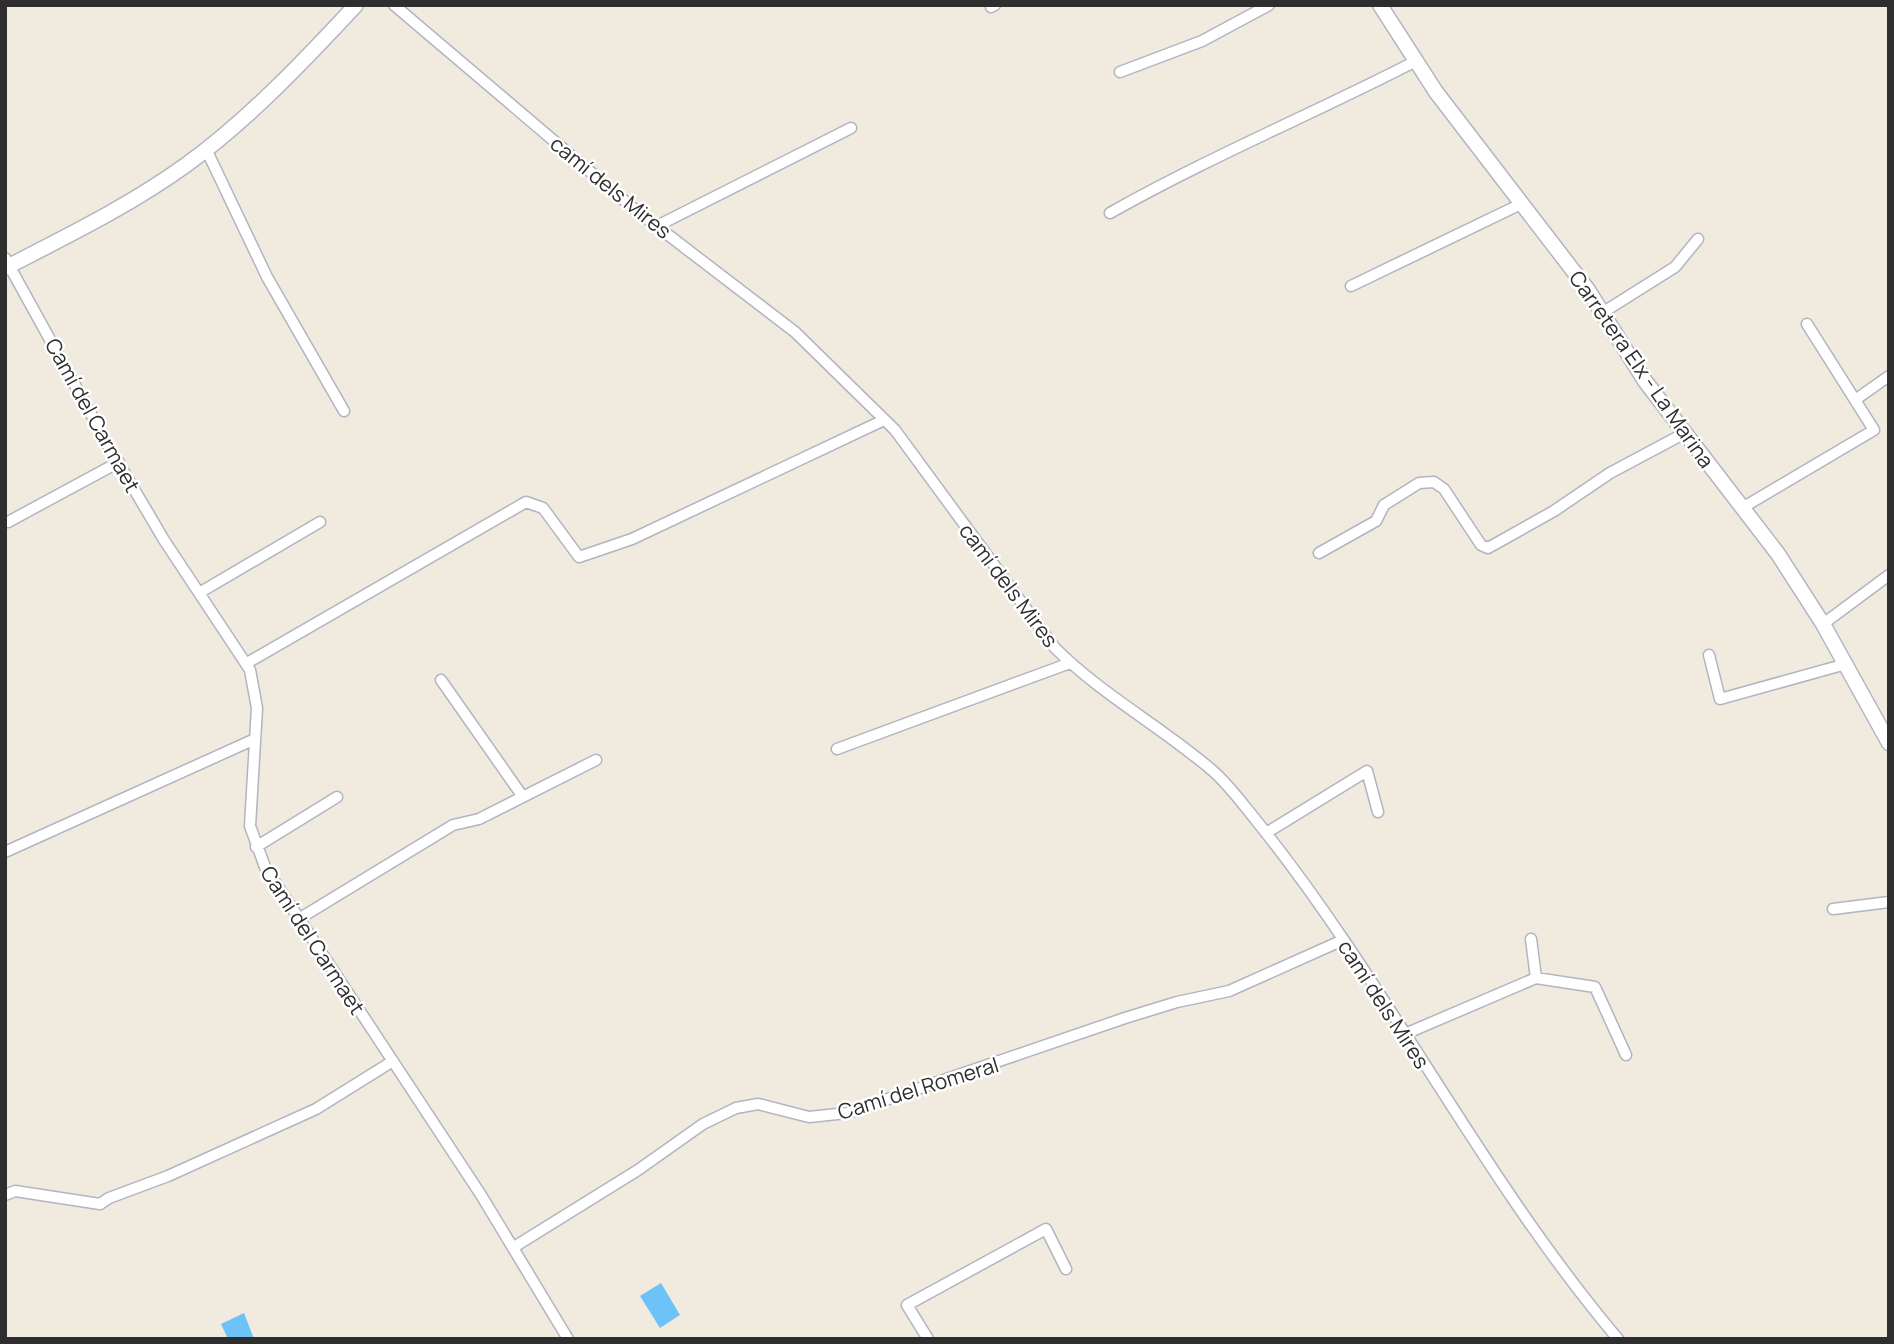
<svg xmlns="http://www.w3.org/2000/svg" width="1894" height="1344" font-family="Manrope,sans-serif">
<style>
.water{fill:#6dc3f7}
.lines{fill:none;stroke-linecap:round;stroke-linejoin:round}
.street-casing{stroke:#b3b4c2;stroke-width:13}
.secondary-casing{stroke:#b3b4c2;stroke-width:17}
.street{stroke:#fff;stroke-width:10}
.secondary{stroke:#fff;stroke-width:14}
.labels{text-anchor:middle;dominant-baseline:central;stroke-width:5;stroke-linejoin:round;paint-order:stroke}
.street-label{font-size:21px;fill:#2e2e2e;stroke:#fff}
</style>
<rect width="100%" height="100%" fill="#f0eadf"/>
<path class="water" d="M661,1283L680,1315L660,1328L640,1296Z
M244,1313L254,1339H228L221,1324Z"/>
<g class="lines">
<g class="street-casing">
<path id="street" d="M394,5L633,208L795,332L895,430L1055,648C1102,695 1162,727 1213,771C1228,784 1242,803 1255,819C1388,984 1481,1177 1618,1339
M991,7L995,5
M1120,72L1202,41L1269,5
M206,149L267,277L344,411
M1110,213C1209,157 1315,113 1416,61
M657,226L851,128
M5,258L108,445L164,540L250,670L257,708L250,826L265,867L481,1195L568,1339
M1351,286L1523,203
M1602,313L1675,267L1698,239
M1807,324L1855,400
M1742,508L1874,430L1855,400L1889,376
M8,522L119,462
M1319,553L1376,521L1384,505L1419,483L1434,482L1444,489L1481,545L1488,548L1554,511L1610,473L1685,433
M199,593L320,522
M1823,624L1889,575
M1709,655L1720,699L1846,664
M247,663L526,502L543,508L579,557L632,539L884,420
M441,680L523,797
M837,749L1070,663
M1266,833L1367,771L1378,812
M256,847L337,797
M5,852L255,739
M1833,909L1889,902
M297,920L453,825L479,819L596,760
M1531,939L1536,978
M1405,1034L1536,978L1595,987L1626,1055
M5,1195L15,1191L100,1204L109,1198L168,1176L316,1109L393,1061
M514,1247L638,1170L703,1124L736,1108L758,1104L809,1117L847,1113L1125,1018L1177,1002L1229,991L1343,940
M928,1339L907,1305L1046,1229L1066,1269"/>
</g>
<g class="secondary-casing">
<path id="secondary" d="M1380,5L1436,92L1588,290L1645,381L1778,554L1823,624L1889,743
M5,268C67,236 129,206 186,165C248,120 304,61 356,5"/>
</g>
<use href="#street" class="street"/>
<use href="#secondary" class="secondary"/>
</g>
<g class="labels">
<g class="street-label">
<text transform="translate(611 187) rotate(39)">camí dels Mires</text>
<text transform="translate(1642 369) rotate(55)">Carretera Elx - La Marina</text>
<text transform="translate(93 415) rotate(61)">Camí del Carmaet</text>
<text transform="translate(1009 585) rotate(53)">camí dels Mires</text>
<text transform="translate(313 940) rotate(57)">Camí del Carmaet</text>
<text transform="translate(1384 1004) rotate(57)">camí dels Mires</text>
<text transform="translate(918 1088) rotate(-17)">Camí del Romeral</text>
</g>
</g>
<rect width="1894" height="1344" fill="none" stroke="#2e2e2e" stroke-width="14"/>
</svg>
